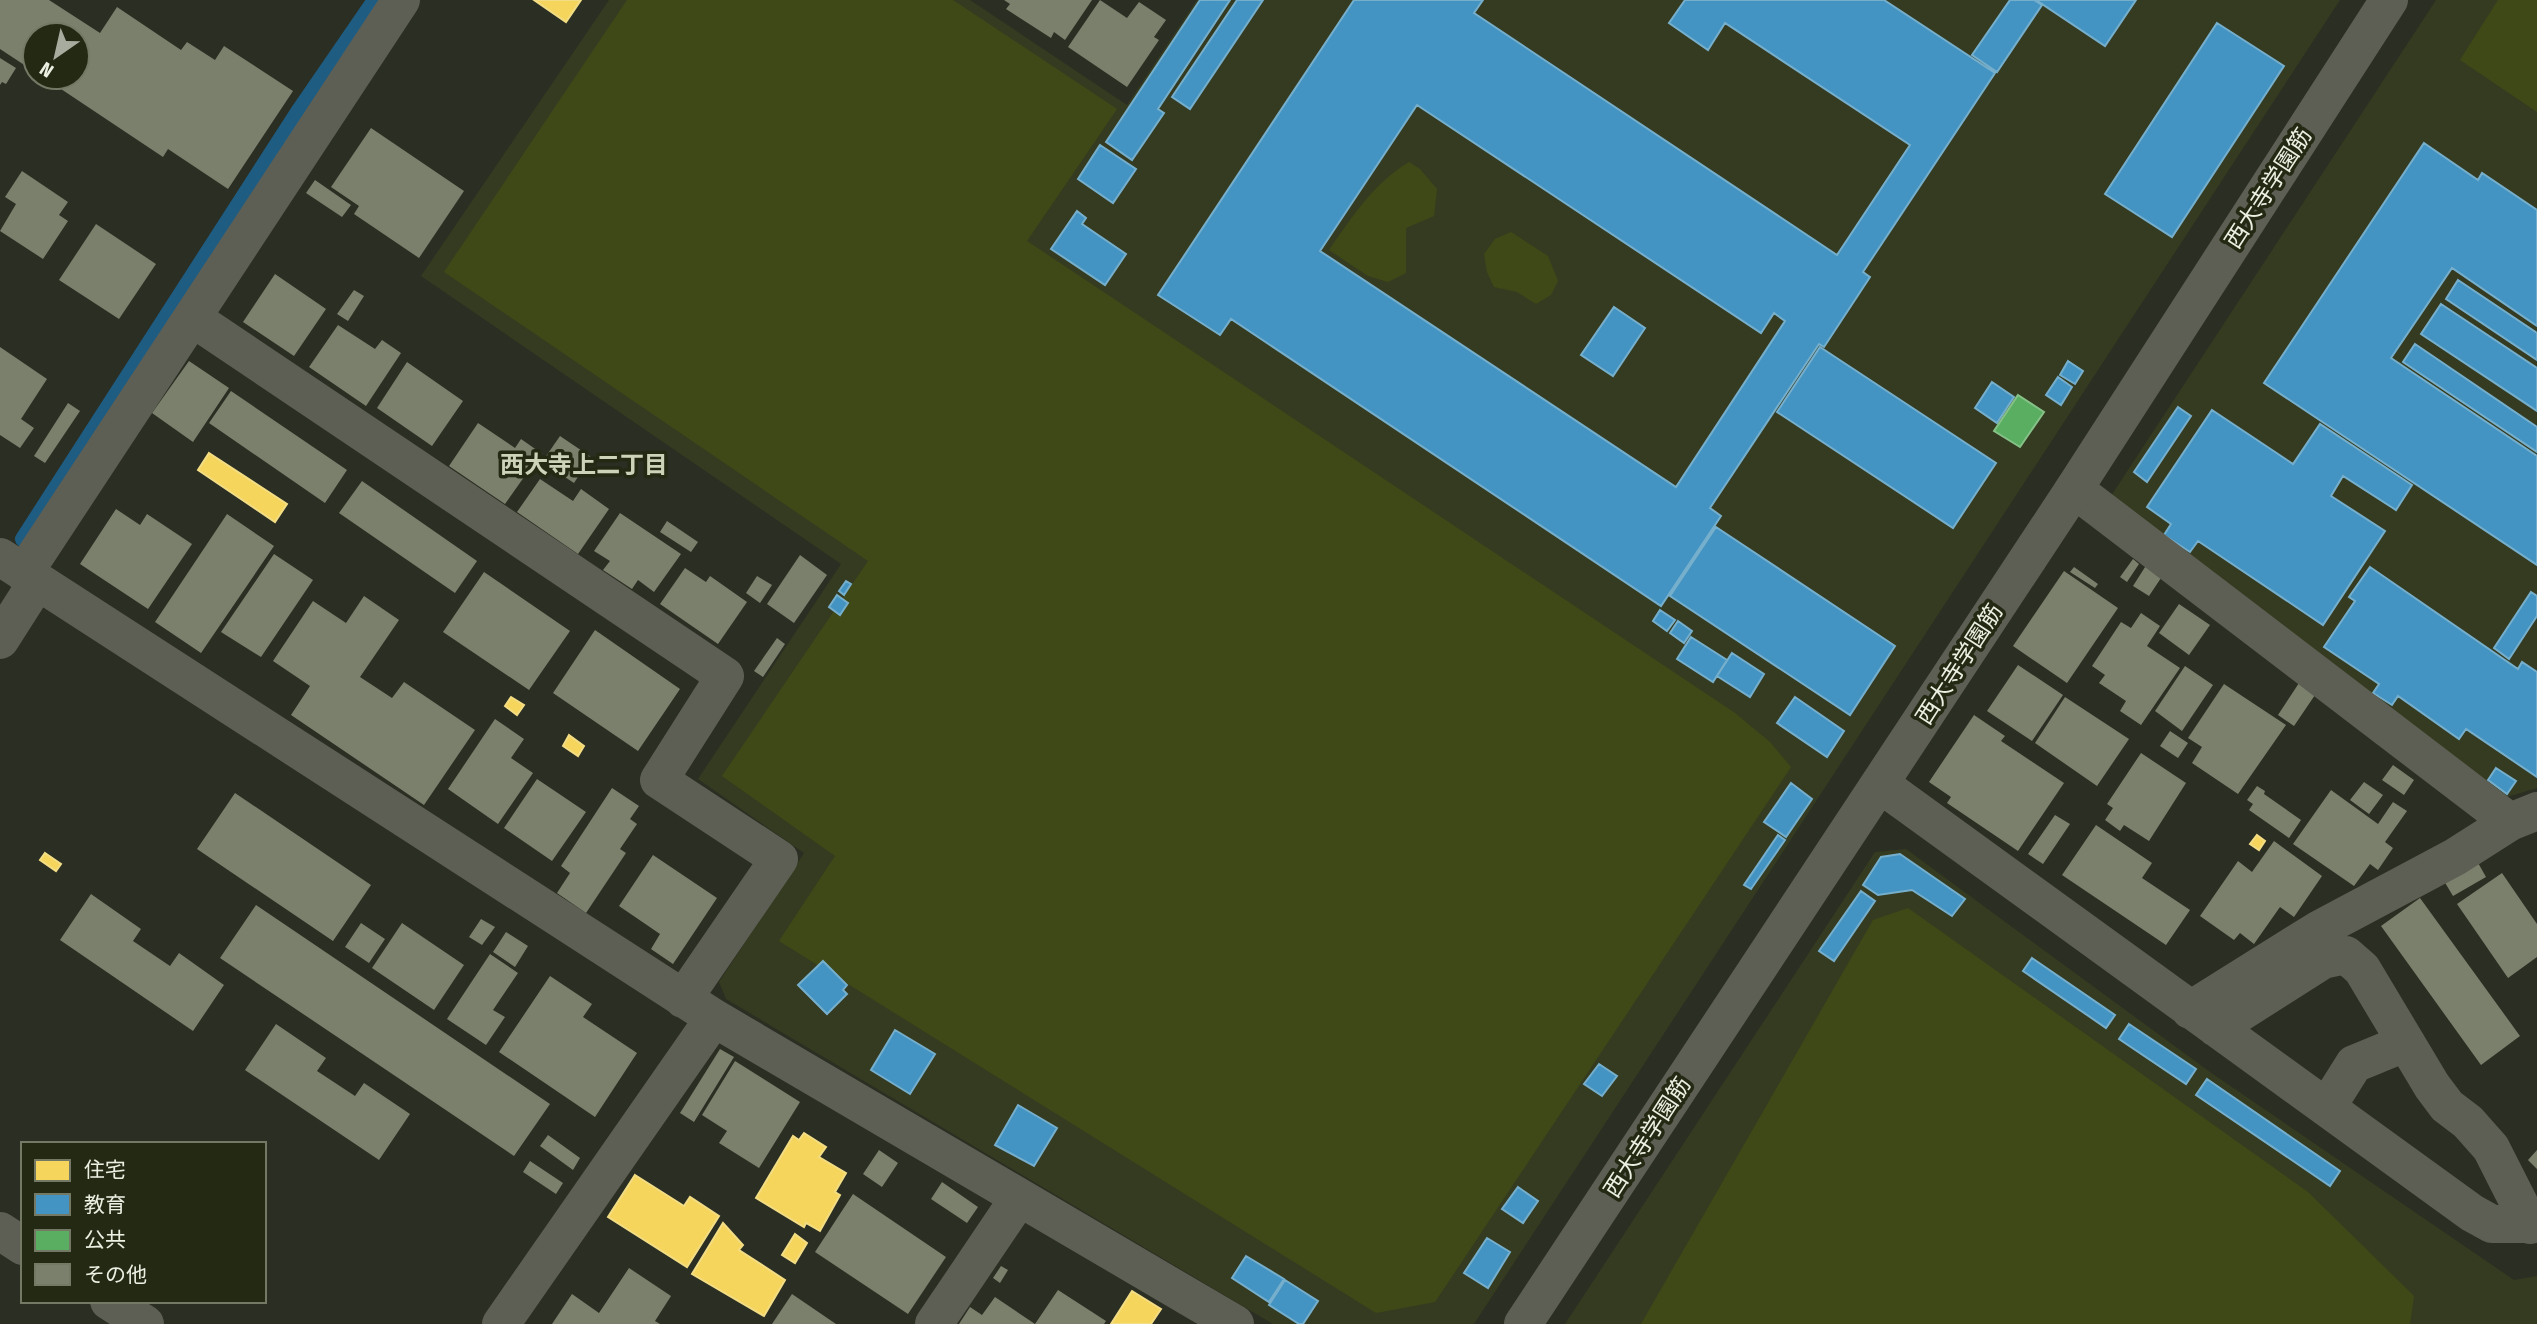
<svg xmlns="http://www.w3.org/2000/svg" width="2537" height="1324" font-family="'Fira Sans Condensed','Noto Sans JP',sans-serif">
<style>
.built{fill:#353b20}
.green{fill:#3f4917}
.homes{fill:#f6d55c;stroke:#f3dd84;stroke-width:2}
.schools{fill:#4393c3;stroke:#76afcc;stroke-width:2;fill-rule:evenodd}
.public{fill:#5aae61;stroke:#86c288;stroke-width:2}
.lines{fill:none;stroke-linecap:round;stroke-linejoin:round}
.stream{stroke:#1e5c82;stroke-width:16}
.building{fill:#7b806d}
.minor{stroke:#5d5f55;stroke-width:38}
.tertiary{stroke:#5d5f55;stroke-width:38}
.labels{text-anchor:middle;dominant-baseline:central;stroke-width:7;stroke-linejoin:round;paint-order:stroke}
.street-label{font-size:23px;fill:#ecf0e2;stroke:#242914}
.neighbourhood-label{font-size:24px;font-weight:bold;fill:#ccd3b8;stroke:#242914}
</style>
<rect width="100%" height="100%" fill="#2b2e22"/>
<path class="built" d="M609,0H970L1127,105L1197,0H2340L1474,1324H1273L726,999L719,982L804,853L698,779L841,564L421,276Z
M2436,0H2537V788L2497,800L2109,499Z
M1906,849L2210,1072L2514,1280L2537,1276V1324H1565L1875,852Z"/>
<path class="green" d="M627,0H953L1117,109L1027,241L1735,713L1770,742L1791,767L1435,1302L1376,1313L779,941L835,856L722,776L868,561L444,272Z
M2498,0H2537V112L2460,60Z
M1409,162L1420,169L1437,189L1434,216L1406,228V273L1388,282L1368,276L1329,250C1352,217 1374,183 1409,162Z
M1511,232L1548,256L1558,281L1551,295L1536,304L1517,292L1494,287L1487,272L1484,254L1495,239Z
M1908,908L2308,1192L2414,1296L2410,1324H1641L1873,920Z"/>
<path class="homes" d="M534,0H581L566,22Z
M209,453L287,504L275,522L198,470Z
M511,697L524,705L517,715L505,706Z
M569,735L584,746L578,756L563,746Z
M2257,835L2265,841L2259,850L2250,844Z
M45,853L61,864L56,871L40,860Z
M804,1133L826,1147L819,1157L846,1173L835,1192L840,1195L820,1231L806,1223L804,1227L756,1198L793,1136L799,1140Z
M635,1175L684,1206L690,1197L719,1216L687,1267L608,1217Z
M723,1223L743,1245L739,1250L785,1280L764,1316L692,1274Z
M795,1234L807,1243L795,1263L782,1255Z
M1132,1291L1161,1309L1151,1324H1111Z"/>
<path class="schools" d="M1200,0H1230L1158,109L1164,113L1132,160L1106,142Z
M1237,0H1263L1190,109L1172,97Z
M1354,0H1483L1474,13L1837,255L1910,145L1725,23L1708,50L1669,23L1685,0H1884L1995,73L1863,272L1870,277L1824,347L1819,344L1710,508L1721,516L1661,606L1231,319L1220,335L1158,295ZM1417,105L1761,333L1774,313L1785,321L1676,487L1320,251Z
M2010,0H2034L2042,5L1997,72L1972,55Z
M2036,0H2136L2105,46Z
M2217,23L2284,66L2172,237L2105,194Z
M2424,143L2478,180L2482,173L2537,210V326L2452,268L2391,358L2537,456V565L2264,383Z
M1100,145L1136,169L1113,203L1078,179Z
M1077,211L1086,218L1082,224L1126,254L1105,285L1051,249Z
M2458,280L2537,333V360L2446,299Z
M2441,304L2537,368V411L2421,334Z
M1614,307L1645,328L1613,376L1581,355Z
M2415,344L2537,427V452L2403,362Z
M1820,347L1996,463L1953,528L1777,412Z
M2068,361L2083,371L2075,384L2060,375Z
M2058,377L2072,387L2061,405L2046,395Z
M1992,382L2014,397L1997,423L1975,408Z
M2178,407L2191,416L2147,482L2134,472Z
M2212,410L2293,464L2320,424L2412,485L2396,510L2343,476L2331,496L2385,531L2323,625L2198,541L2190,552L2164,535L2171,524L2147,507Z
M1716,527L1895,646L1850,715L1670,596Z
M2370,567L2518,669L2522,662L2537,672V777L2466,729L2459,739L2398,696L2392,705L2373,693L2379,684L2324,647L2355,601L2349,597Z
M846,581L851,584L844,595L839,591Z
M2531,592L2537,596V616L2509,659L2494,648Z
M837,595L848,603L840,615L829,607Z
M1660,610L1675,620L1667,631L1653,621Z
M1678,621L1692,631L1684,643L1670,633Z
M1691,637L1727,660L1713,682L1677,659Z
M1732,653L1764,674L1750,697L1717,676Z
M1795,697L1844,731L1827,757L1777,723Z
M2496,768L2516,781L2507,794L2488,780Z
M1791,783L1812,799L1786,837L1764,822Z
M1778,835L1785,840L1751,889L1744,885Z
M1900,854L1965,899L1952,916L1912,890L1878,895L1863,885L1881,857Z
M1861,891L1875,901L1834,961L1819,951Z
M2032,958L2115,1015L2106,1028L2023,971Z
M823,961L847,985L843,990L847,994L827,1014L798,985Z
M2129,1024L2196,1069L2186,1084L2119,1039Z
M895,1030L935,1054L910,1094L871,1070Z
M1599,1064L1617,1076L1602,1096L1584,1084Z
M2207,1079L2340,1171L2330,1186L2196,1095Z
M1018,1105L1057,1128L1034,1166L995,1145Z
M1518,1187L1538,1201L1523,1223L1502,1209Z
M1487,1238L1510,1252L1488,1288L1464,1273Z
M1246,1256L1284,1279L1269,1302L1232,1278Z
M1285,1280L1318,1301L1303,1324H1299L1269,1305Z"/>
<path class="public" d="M2018,395L2044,412L2020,447L1994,431Z"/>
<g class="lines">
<path class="stream" d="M23,539L298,112L375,0"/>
</g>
<path class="building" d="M0,0H49L100,33L117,7L181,50L187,42L215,60L224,46L293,91L228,189L168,149L163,157L43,77H77V35H35V72L0,49Z
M1004,0H1092L1065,40L1054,32L1051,38L1006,9L1010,4Z
M1100,0L1127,18L1139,2L1166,20L1154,37L1159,40L1127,87L1068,47Z
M0,58L16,68L6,84L2,82L0,85Z
M371,128L464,191L419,258L354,214L359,206L331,187Z
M22,171L68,202L59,215L68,221L43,259L0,231L16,204L5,197Z
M315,180L351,205L342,217L306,193Z
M96,224L156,264L119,319L59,280Z
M275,274L326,309L294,356L243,322Z
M354,290L364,296L348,321L337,314Z
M338,325L375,349L382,340L401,353L366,406L309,367Z
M0,347L47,379L21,419L34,428L20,448L0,435Z
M189,361L229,388L193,442L152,413Z
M407,362L463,401L432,446L377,408Z
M231,391L347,470L325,503L209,423Z
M68,403L80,411L45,463L34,456Z
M478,423L515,448L521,439L541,453L505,504L449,466Z
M560,436L591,457L574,483L542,462Z
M540,479L573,501L581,489L609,509L578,554L517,512Z
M362,481L477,561L455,593L339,513Z
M116,509L140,525L147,514L192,544L148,609L80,564Z
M620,513L681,554L654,592L638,580L632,589L603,570L610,561L594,551Z
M227,514L274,546L201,653L155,622Z
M667,521L698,542L691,552L660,532Z
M274,554L313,580L261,657L221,632Z
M800,555L827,575L794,623L767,604Z
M2133,559L2139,564L2127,582L2120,577Z
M2147,564L2163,575L2149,596L2133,586Z
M2074,567L2098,584L2095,588L2070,572Z
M685,568L706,582L710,576L747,602L718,644L660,604Z
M2064,571L2118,608L2067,683L2013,646Z
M484,572L570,631L529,690L443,632Z
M757,576L772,585L760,603L746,593Z
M364,596L399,620L360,677L392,698L404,682L475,730L424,805L291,715L310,686L273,661L313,601L346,623Z
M2179,604L2210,625L2189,655L2159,633Z
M2141,613L2160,626L2147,646L2180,668L2141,725L2120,711L2126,701L2099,683L2105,675L2092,666L2121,622L2131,628Z
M595,630L680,689L638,751L553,693Z
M777,638L785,644L763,677L754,671Z
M2018,665L2063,695L2032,741L1987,711Z
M2185,666L2213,685L2182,731L2155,711Z
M2299,683L2315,695L2294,726L2278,715Z
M2224,684L2286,725L2238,794L2192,763L2202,747L2188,738Z
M2065,697L2129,739L2097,786L2035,743Z
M1974,715L2005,736L2001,741L2064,783L2018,851L1947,803L1951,797L1929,782Z
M495,719L524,739L511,758L533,773L498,824L448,789Z
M2170,731L2188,743L2178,758L2160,746Z
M2141,753L2186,783L2149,841L2124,825L2120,831L2105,820L2113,808L2107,804Z
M2393,765L2414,780L2404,795L2382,780Z
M537,779L586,812L552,861L504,828Z
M2364,782L2383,795L2369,814L2350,800Z
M2257,786L2265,791L2264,794L2301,820L2289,838L2249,810L2253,804L2247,800Z
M612,788L639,806L630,819L637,824L620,849L626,853L586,913L557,893L570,873L561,866Z
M2331,790L2378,824L2393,802L2407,811L2385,842L2393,848L2378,870L2370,864L2354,886L2293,844Z
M235,793L371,885L333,941L197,849Z
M2055,815L2070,824L2043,864L2028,854Z
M2096,825L2152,863L2142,878L2190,910L2166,945L2062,875Z
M2274,841L2322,876L2294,917L2280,907L2254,944L2240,933L2234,940L2200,916L2238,861L2252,872Z
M653,855L717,898L673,964L651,949L660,934L619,906Z
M2477,861L2486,877L2453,896L2444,881Z
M2502,873L2537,924V957L2508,978L2457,904Z
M91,894L141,929L133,941L170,966L179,953L224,985L193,1031L60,940Z
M2420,898L2520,1036L2481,1065L2381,926Z
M256,905L550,1104L514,1156L220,958Z
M481,919L495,927L482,945L469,937Z
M361,923L385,939L369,963L345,947Z
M402,923L464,965L434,1010L372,968Z
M506,932L528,946L515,967L493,952Z
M490,954L518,973L493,1010L505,1017L486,1045L447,1019Z
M550,976L592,1004L583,1017L637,1053L595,1117L499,1052Z
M276,1024L326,1058L317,1071L355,1096L364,1083L410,1114L379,1160L245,1070Z
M720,1049L734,1057L694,1122L680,1113Z
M735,1061L800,1102L759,1168L719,1143L727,1131L702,1115Z
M548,1135L580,1158L573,1170L540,1146Z
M879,1150L898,1163L882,1187L863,1174Z
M2537,1150V1169L2528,1160Z
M530,1161L563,1183L556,1194L523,1172Z
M942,1182L978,1207L967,1223L931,1199Z
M853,1194L946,1257L908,1314L815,1252Z
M1001,1266L1008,1270L1000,1283L993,1278Z
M629,1268L671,1296L655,1321L660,1324H552L572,1294L599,1313Z
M1058,1290L1106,1321L1104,1324H1035Z
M792,1294L836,1324H772Z
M995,1297L1035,1324H959L970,1307L982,1315Z"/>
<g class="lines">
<path class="minor" d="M194,319L725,676L659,780L779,859L683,999
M2074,489L2510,822
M0,557L714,1018L1235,1324
M24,573L401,0
M0,640L37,582
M1880,784L2472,1213L2492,1224H2537
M2190,1010L2318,930L2455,857L2510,822L2537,811
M2216,1028L2323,960L2346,955L2362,969L2432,1086L2447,1106L2468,1122L2491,1148L2530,1225
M2327,1107L2354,1064L2405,1043
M501,1324L714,1018
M934,1324L1019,1198"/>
<path class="tertiary" d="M0,1231L23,1246
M109,1301L145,1324
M1523,1324L2074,489L2389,0"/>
</g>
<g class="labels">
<g class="street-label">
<text transform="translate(2268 188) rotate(-57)">西大寺学園筋</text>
<text transform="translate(1959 664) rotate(-57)">西大寺学園筋</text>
<text transform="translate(1647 1137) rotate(-57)">西大寺学園筋</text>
</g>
<g class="neighbourhood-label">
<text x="584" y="465">西大寺上二丁目</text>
</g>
</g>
<rect x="21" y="1142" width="245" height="161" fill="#242914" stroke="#747966" stroke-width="2"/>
<rect x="35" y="1160" width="35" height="21" fill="#f6d55c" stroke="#747966" stroke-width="2"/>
<text x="84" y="1177" font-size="21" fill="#ecf0e2">住宅</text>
<rect x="35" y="1194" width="35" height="21" fill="#4393c3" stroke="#747966" stroke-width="2"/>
<text x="84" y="1212" font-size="21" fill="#ecf0e2">教育</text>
<rect x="35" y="1230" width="35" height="21" fill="#5aae61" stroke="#747966" stroke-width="2"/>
<text x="84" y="1247" font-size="21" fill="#ecf0e2">公共</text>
<rect x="35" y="1264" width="35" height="21" fill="#7b806d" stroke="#747966" stroke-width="2"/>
<text x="84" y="1282" font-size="21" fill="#ecf0e2">その他</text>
<g transform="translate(56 56) rotate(214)"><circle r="33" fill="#242914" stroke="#747966" stroke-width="2"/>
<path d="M0-5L12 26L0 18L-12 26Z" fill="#a8ac9f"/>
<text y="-10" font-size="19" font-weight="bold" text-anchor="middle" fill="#ecf0e2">N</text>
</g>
</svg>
